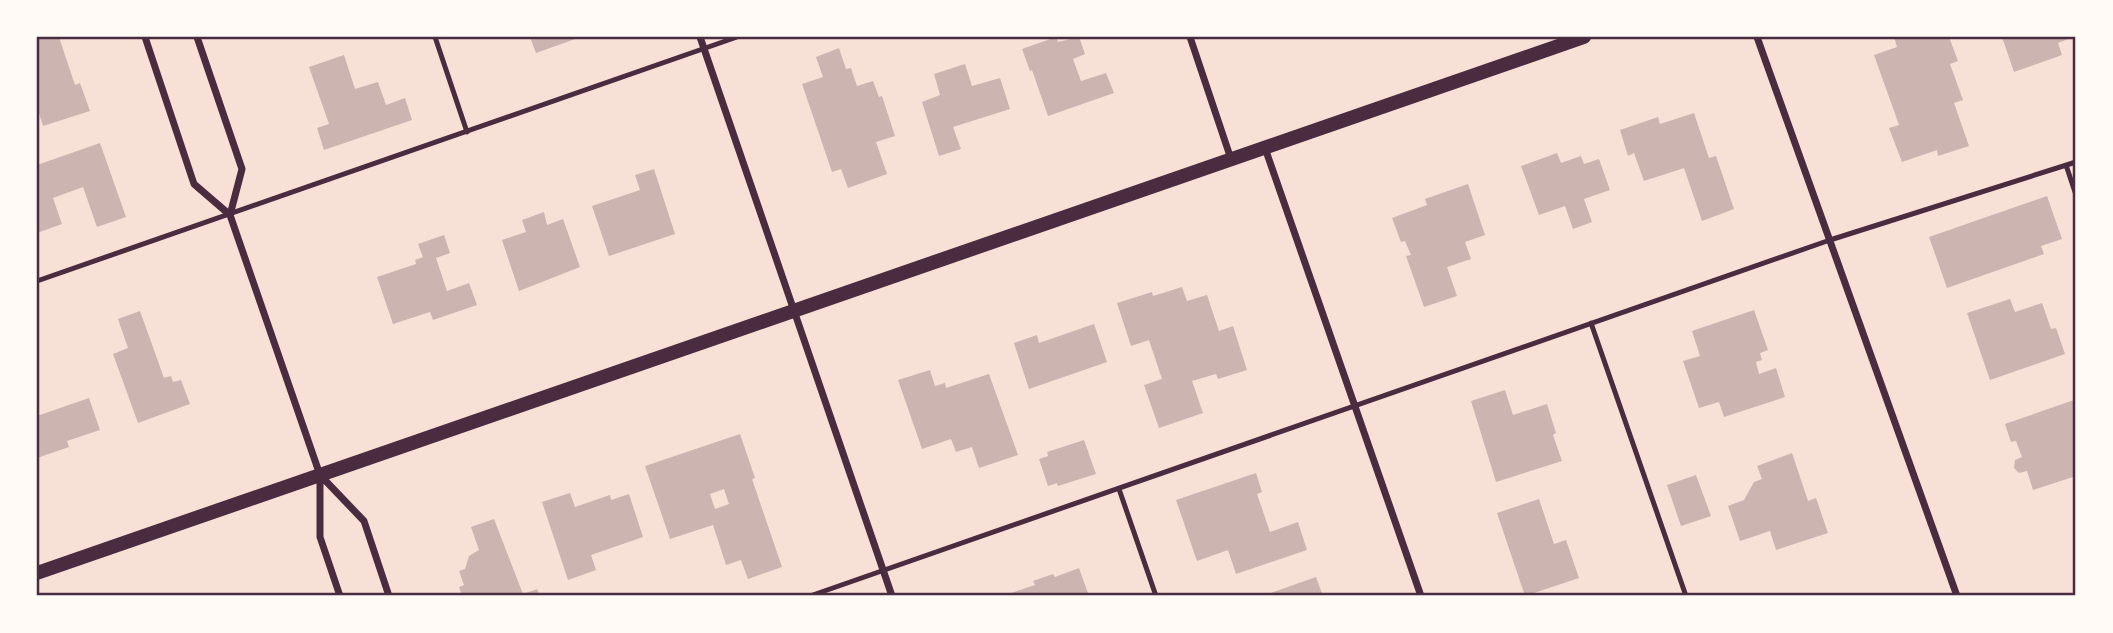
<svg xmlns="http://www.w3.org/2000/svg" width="2113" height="633" font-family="'Roboto Condensed',sans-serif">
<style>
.building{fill:#ccb4b1;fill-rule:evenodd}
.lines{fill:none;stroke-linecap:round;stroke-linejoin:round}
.service{stroke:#4a2c40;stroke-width:5}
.minor{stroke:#4a2c40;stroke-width:7}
.secondary{stroke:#4a2c40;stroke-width:14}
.neatline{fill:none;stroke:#4a2c40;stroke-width:2.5}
</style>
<rect width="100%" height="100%" fill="#f7e1d7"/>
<path class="building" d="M37,37H59L75,85L80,83L90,111L43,126L37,107Z
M530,37H581L536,53Z
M1056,37L1058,42L1079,37L1085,54L1073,59L1081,81L1106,73L1114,93L1048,116L1032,70L1030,71L1022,49Z
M1894,37H1949L1958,61L1950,64L1963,100L1954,103L1969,146L1938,156L1937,150L1902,162L1889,128L1899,125L1874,55L1897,47Z
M2002,37H2073L2058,43L2062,55L2014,72Z
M839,48L846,69L851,68L857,86L873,81L879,97L882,96L895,136L876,142L887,174L848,188L841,169L832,172L802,84L823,77L816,57Z
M344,55L355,89L378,82L386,105L405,98L412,120L324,150L317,128L329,124L309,67Z
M965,64L972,86L1000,78L1010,109L953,127L961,149L939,156L922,102L940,95L934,74Z
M1694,113L1709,158L1716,156L1734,209L1702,221L1684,168L1644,181L1634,153L1628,156L1620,130L1658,117L1660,124Z
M100,143L126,217L97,227L83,187L53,198L62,224L37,233V165Z
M1557,153L1561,163L1581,156L1584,164L1599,159L1610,190L1584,199L1592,222L1573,229L1565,206L1539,215L1521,166Z
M654,169L675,234L609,256L592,206L640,190L635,175Z
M1468,184L1485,235L1465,242L1471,259L1447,267L1457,296L1424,307L1406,256L1411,255L1405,241L1401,242L1392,218L1427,205L1425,199Z
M2047,196L2062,239L2041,246L2044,254L1947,288L1929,237Z
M544,212L547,225L563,219L580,267L519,291L502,240L526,232L522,220Z
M444,235L450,253L436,258L447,291L469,283L477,305L433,320L430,312L393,324L377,277L416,264L415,260L423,257L418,244Z
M1182,287L1187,301L1207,295L1219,331L1233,326L1247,370L1218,379L1216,374L1192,381L1203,413L1159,428L1144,385L1162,379L1149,340L1131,346L1117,303L1152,292L1153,296Z
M2010,299L2015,312L2042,303L2051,329L2056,328L2065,354L1990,380L1967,313Z
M1754,310L1768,350L1760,353L1762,360L1756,362L1759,374L1776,368L1785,397L1724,417L1719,402L1699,408L1683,361L1700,356L1692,331Z
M140,311L164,378L171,376L173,382L181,380L190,404L138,423L113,354L128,348L118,319Z
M1094,324L1107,362L1029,389L1014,343L1037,335L1039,343Z
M930,370L935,386L945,383L946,388L989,374L1018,455L979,468L972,447L956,452L951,439L922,449L898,380Z
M1505,390L1513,415L1547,404L1556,433L1553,435L1562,461L1496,482L1471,401Z
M89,398L100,430L67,441L69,447L37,458V416Z
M2074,400L2076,406V455L2073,456L2076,464V476L2033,490L2027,471L2019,473L2014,468L2015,460L2022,457L2016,441L2011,442L2005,424Z
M740,434L755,478L752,479L782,567L748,579L741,560L726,565L713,525L670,539L645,466ZM724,489L729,504L715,509L710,494Z
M1084,440L1096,474L1058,486L1057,483L1048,486L1039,459L1048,456L1047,452Z
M1792,453L1808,501L1816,498L1828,533L1776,550L1770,531L1740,541L1728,506L1744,500L1754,482L1762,479L1757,466Z
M1256,473L1262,492L1257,494L1270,532L1298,522L1307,550L1236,574L1228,550L1197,561L1176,500Z
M1696,475L1711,516L1681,526L1667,485Z
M570,493L575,507L610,495L611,500L629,494L643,537L591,555L596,570L568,580L542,502Z
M1539,499L1554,544L1566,540L1579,578L1525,596L1497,513Z
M494,519L523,594L537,589L540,596H462L459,587L464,585L459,571L465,569L469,556L479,550L471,527Z
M1079,568L1089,596H1002L1035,585L1033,581L1053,574L1055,577Z
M1316,577L1323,596H1262Z"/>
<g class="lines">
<path class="service" d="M435,37L467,132
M2066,165L2076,195
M37,281L737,37
M1591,323L1686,596
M1119,489L1156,596
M810,596L1830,240L2076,162"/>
<path class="minor" d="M145,37L194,184L230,215L320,475V537L340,596
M197,37L242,169L230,215
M700,37L892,596
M1190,37L1231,159
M1757,37L1957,596
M1265,148L1421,596
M321,476L364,521L389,596"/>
<path class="secondary" d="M37,573L1584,37"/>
</g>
<rect width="2113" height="633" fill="none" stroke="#fffaf5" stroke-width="77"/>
<rect x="38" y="38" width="2036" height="556" class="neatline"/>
</svg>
